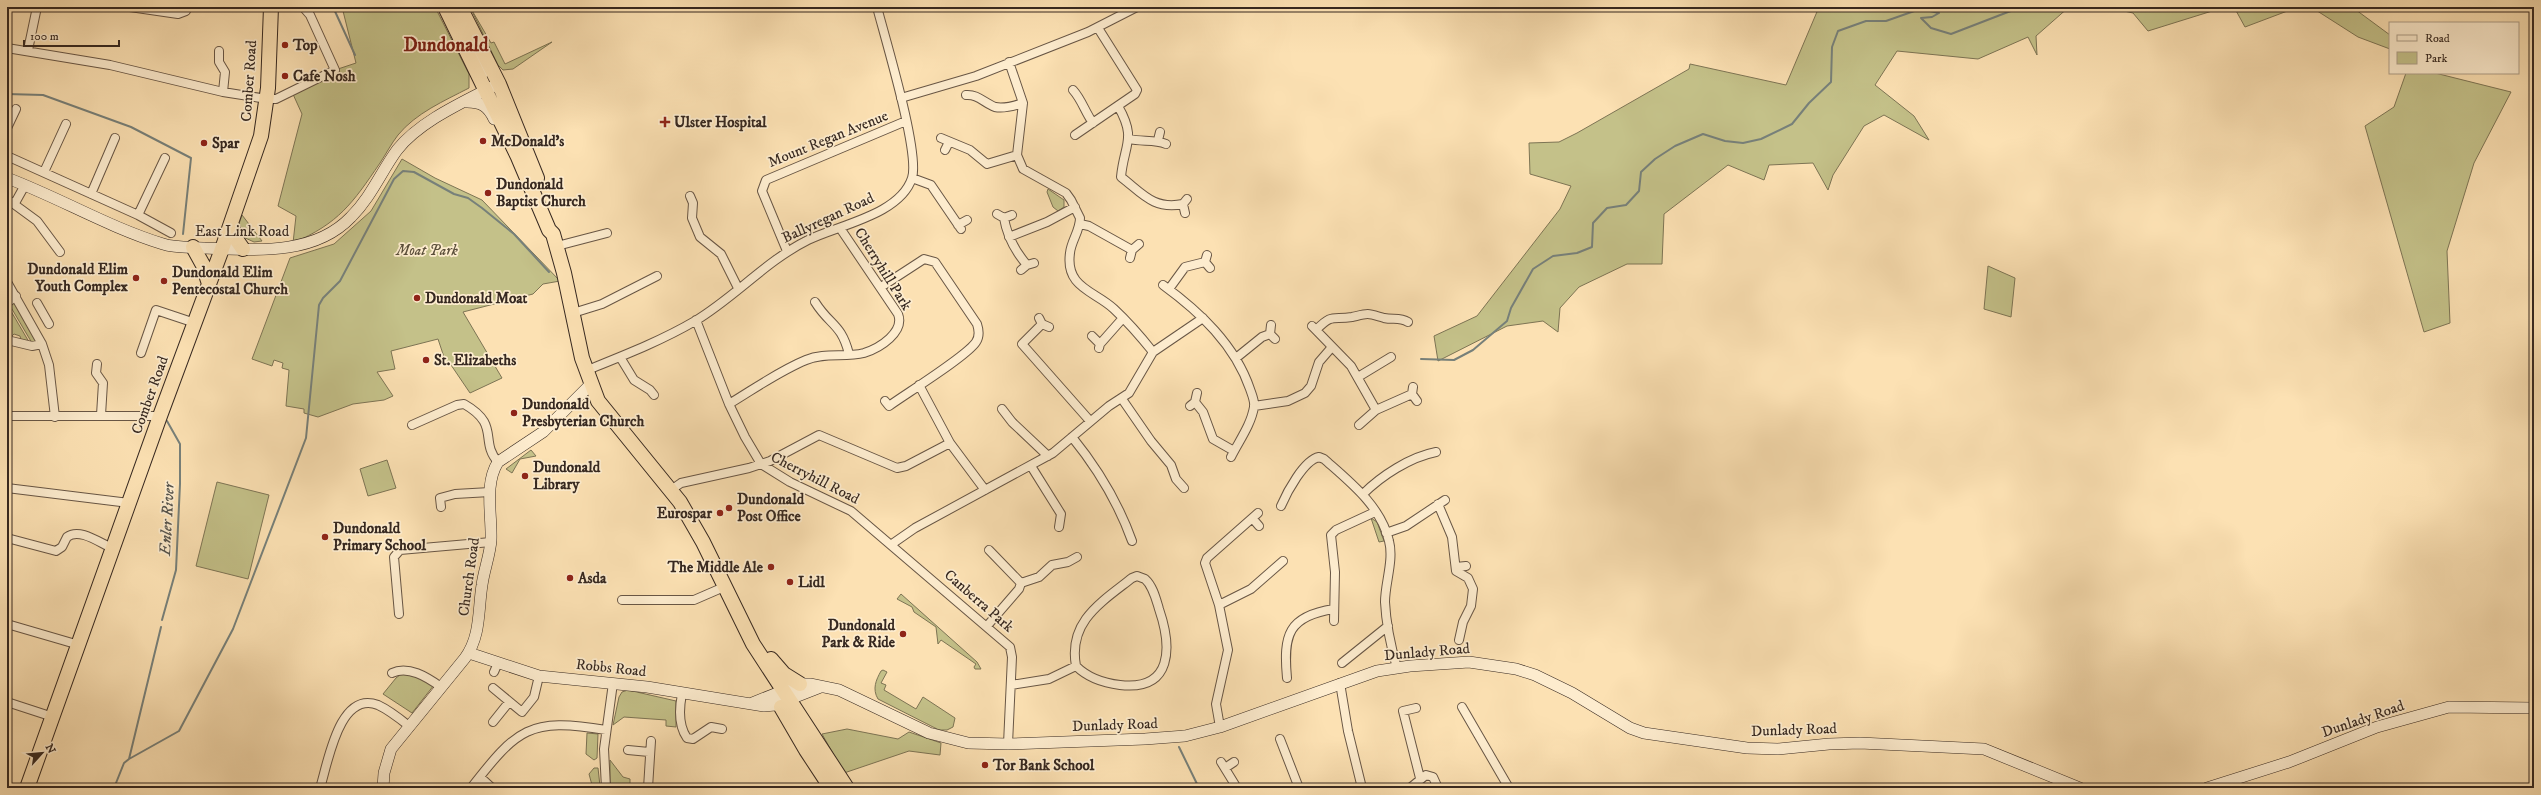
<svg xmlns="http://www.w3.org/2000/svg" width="2541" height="795" font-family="'IM FELL DW Pica',serif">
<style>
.green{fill:#c4c189;stroke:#7d7454}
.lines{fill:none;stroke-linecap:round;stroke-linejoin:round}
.stream{stroke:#77807a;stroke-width:2}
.street-casing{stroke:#685645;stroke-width:10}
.secondary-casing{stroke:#362820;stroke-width:12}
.highway-casing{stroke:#362820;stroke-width:16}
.street{stroke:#fdecce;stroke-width:8}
.secondary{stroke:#fdecce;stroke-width:11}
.highway{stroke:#fce1b3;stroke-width:14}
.poi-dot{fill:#8f2418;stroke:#fdecce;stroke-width:1.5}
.labels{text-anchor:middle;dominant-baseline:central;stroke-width:3.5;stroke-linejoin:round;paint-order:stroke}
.poi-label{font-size:15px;font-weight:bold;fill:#362820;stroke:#fdecce;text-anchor:start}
.street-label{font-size:15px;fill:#362820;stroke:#fdecce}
.park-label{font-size:15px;font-style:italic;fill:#5a4e3a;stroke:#fdecce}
.water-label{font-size:16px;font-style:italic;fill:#56544d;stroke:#fdecce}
.district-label{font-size:19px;font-weight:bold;fill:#7a1f14;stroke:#fdecce}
</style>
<rect width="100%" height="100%" fill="#fce1b3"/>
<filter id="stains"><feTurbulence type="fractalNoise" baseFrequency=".005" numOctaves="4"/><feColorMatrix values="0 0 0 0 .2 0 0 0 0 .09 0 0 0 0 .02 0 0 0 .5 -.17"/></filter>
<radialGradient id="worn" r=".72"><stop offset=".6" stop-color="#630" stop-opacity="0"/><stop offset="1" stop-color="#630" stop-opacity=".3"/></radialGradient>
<path class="green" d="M352,7H435L469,74V88C444,101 416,113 398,135C391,144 386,154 380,163C352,204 339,223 293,243L296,216L278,206L302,114L292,92L335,70L356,63L343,11Z
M470,7L491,43L494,42L505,64L552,42L513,69L503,70L498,65Z
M1819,7H2069L2036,36L2037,55L2028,37L1978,59L1897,51L1875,85L1914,116L1929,140L1884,115L1864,126L1833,175L1828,190L1813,163L1769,165L1764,180L1728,165L1664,214L1662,264H1627L1579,287L1560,308L1558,332L1543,321L1507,326L1438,361L1434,336L1477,316L1560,209L1571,186L1530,174L1529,143L1559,142L1577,133L1689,69L1690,64L1786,85Z
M2106,7H2225L2148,31L2133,13Z
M2234,7H2298L2245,27Z
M2311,7H2352L2390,35V49L2358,37Z
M2406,73H2435L2511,92L2474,163L2447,251L2450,323L2424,332L2365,126L2394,107Z
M402,159L435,178L482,200L560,281L543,284L533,294L463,312L502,378L470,393L451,365L446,363L438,339L391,351L395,369L377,372L393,396L384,400L353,404L318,417L304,413V409L286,406L289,370L282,368L283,363L274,360L272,366L252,359L290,258L334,244L371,211Z
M1048,189L1064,200V207L1058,211L1053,207L1047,192Z
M242,215L262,241L254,242L241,236L239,224Z
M1988,266L2015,278L2011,317L1984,309Z
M14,301L37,341L32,343L9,304Z
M8,306L29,342L21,340L20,336L14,334L11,337L7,336V324L10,315L7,313Z
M531,450L536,456L520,459L512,473L506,469Z
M387,460L396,488L368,496L360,469Z
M217,482L269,495L248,579L196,566Z
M1371,518L1377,522L1384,541L1379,542Z
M901,594L977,662L981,669H975L974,667L976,664L941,640L938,644L936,627L914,612L912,607L897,599Z
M883,670L887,672L881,683L886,685L884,690L916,709L923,697L955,718L953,727L947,730H939L878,699C872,689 876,680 881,671Z
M405,671L434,685L412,713L383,694L396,678Z
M628,690L676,701V727L666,726V720L624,717L613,725L619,697L622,692Z
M847,729L898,739L909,732L941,743L940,755L909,751L844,773L822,734Z
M587,733L598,734L597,758L594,760L586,754Z
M610,760L623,777L630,779V784L643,786L642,788H613L610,782Z
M594,768H598L600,786L595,788L592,785L589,774Z"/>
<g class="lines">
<path class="stream" d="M333,7L355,55
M7,94L43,95L131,127L191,158L183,234
M1421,359L1454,360L1473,350L1507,321L1511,308L1533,269L1553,256L1577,253L1592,247L1593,223L1607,208L1626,205L1639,191L1641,172L1655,159L1675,146L1703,134L1725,141L1743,143L1761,139L1792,124L1809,103L1831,82L1832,47L1838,31L1866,21H1886L1920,9L1939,13L1932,17L1921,18L1931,28L1951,34L2021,7
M162,620L176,570L180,484V444L167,421
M1179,747L1199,788
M129,759L179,731L233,629L306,438L319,305L323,298L340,281L394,179L403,171L414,172L454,194L468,198L482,208L514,234L549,272
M114,788L124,763L129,759L161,627"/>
<g class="street-casing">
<path id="street" d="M130,7L178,14L186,11L187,7
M7,48L110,65L223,92L267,99H276L335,70L310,15L303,7
M28,50L37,7
M219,51V62L225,72L223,92
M1009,62L1023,103L1017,155L1023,169L1066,193L1071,200L1080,218C1080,231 1071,241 1070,253C1065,288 1095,291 1114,309C1128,322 1141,337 1153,352
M1073,90C1082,100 1085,112 1093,123
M966,95C978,94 984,103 995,107C1004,109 1014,106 1023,103
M901,98L976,76L1088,32L1137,7
M1118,106C1137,139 1124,144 1121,177C1142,193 1153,210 1183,204L1187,199
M7,128L16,109
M1075,135L1135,94L1137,90L1098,28
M941,138L970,150L987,164L1017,155
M1129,139C1142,142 1155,139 1166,144
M1158,140L1160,132
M945,150L949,142
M7,156L138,215L171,233
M44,172L66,124
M912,178L931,185L961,229
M91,194L115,138
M690,196L693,203L692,218L700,237L721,254L738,288
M7,199L37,221L60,252
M15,203L25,185
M1183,204L1185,213
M997,214L1004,218L1012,215
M138,215L165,158
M1004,218C1007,236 1015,251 1027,265
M1080,224L1089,226L1132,250
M958,225L967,220
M1009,237L1047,222L1075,207
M557,246L607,233
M787,251L762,191L766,180L906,121
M1207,255L1205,262L1210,268
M1130,258L1132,250L1139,244
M1021,270L1027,265L1034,263
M7,282L42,344L49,365L55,417
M1163,285C1200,312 1235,345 1250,389C1252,395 1255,401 1254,407C1251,425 1239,441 1231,457
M881,287L924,259L935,262L977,324C979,330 980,336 976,342C967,356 907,393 889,406L885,401
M1169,289L1185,267L1205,262
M815,302C830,326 841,323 849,354
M7,303L16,296
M37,303L49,324
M573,313L602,304L657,276
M1039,318L1042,324L1049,327
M696,320L729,404L745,437L761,464L790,482L851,511L1010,647L1012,657L1008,744
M1042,324L1022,344L1090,421
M1271,325L1270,334L1275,339
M1312,326L1351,366L1376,410
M1316,330C1333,313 1332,320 1352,317C1370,313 1366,313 1384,318C1393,320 1400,317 1408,322
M1092,336L1100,344L1099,348
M7,340L32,346L42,344
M1100,344L1123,318
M141,353L156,310L195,323
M620,357L634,380L650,390L654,395
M1236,358L1262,337L1270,334
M97,364L96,373L103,383L101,415
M585,371C622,356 661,341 695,321C735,297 766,261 808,240C838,225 900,215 912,178C920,153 885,38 877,7
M1358,377L1391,357
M919,385L950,443L985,490
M1413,387L1412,394L1417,401
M1122,399L1151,441L1171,465L1176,479L1184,488
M1195,402L1203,412L1213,439L1234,451
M729,404C754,389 779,371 806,360C825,352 845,358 864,353C880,348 905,332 898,314L840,228
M1190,406L1195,402L1197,393
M1254,406L1288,401L1305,393L1311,386L1319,362L1332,347
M1002,409L1012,422L1048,456
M7,416H160
M412,425L457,405L464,404C501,425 479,441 498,462
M1359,425L1376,410L1412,394
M1072,437C1098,469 1118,502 1132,541
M1031,466L1061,514L1059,527
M7,488L129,503
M671,490L681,483L749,468L770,461L819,435L897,468L906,466L950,443
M1363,494C1381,476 1410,457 1436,452
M1438,504L1452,537L1456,571L1468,578L1473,589L1471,606L1463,622L1459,640
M1281,506C1287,492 1304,460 1319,457L1324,459C1350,482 1381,506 1389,541C1394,560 1385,583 1385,602C1386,623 1391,647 1397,668
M441,507L440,498L455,494L490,492
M1253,519L1259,526
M1386,533L1406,526L1445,500
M7,538L56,551L62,547L67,537C80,527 101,544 114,549
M892,544L915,528L1053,453L1109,406L1129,393L1153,352L1203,318
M1456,567L1466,566
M1021,583L1039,577L1052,565L1068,562L1077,557
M622,600H694L724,587
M1219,605L1251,589L1283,561
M399,614L394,557L400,550L491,542
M1334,621L1335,572L1331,535L1336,530L1375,512
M7,624L79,645
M987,626L1019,589L1021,583L989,550
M1342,663L1388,626
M494,672L498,663
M392,673C408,665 427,677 441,687
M1287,678C1283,635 1288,616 1334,609
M1340,683L1348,731L1362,788
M1011,685L1049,679L1076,666C1088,678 1103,683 1120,685C1173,691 1172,647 1159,609C1156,599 1153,586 1145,579L1137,576L1132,578C1100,603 1068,622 1076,666
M493,688L522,712L534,697L539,676
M682,694C679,709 678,725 687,738L693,739L711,727L722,729
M7,702L53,717
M1462,707L1509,788
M1416,708L1403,711L1420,778
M493,722L509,702
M1220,727L1216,704L1228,650L1219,605L1205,563L1207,558L1258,513
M1280,739L1299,788
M628,750L649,752
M1221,762L1237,788
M1225,768L1234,762
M480,777L492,788
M320,788C328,763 339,690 378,705C389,710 399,718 409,726
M471,788C517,729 529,717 606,730
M606,788L604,749L613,683
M648,788L651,741
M1410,788L1426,775L1433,777L1438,788"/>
</g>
<g class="secondary-casing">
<path id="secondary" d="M470,40L484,72
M467,102C481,102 488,106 494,119
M7,178C60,198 108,227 163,244C175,248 192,247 205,248C254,250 314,256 351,217C371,197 381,172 397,150C419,122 461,103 492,87
M469,653L539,676L647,687L764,706L775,705L821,687
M752,703L800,684H810L839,690L929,733L968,743L1008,744L1145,739L1185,736L1220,727L1377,671L1410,666L1469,662L1516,669L1535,675L1572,693L1630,728L1644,733L1747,748L1778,749L1829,744L1860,743L1984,749L2080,788
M383,788L384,773L391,749L465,658C481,636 478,610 482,585C484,570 490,555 491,540C492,515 484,484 498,462L543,432L590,385
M2207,788L2289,762L2377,727L2449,707L2534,708"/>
</g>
<g class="highway-casing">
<path id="highway" d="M445,7L518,157L549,230L553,234L564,273L582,358L598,401L680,502L703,542L753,644L847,788
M460,7L499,84L537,178
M231,223L236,239L243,249
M193,247L203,265L209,284
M771,659L784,674L800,684
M781,707L806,750L831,788
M27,788L160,416L222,249L261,136L268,88L271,7"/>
</g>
<use href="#street" class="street"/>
<use href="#secondary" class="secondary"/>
<use href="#highway" class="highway"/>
</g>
<g class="poi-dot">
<circle cx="285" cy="45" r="4"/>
<circle cx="285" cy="76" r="4"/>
<path d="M663 116h4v4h4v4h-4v4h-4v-4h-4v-4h4z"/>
<circle cx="483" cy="141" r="4"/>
<circle cx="204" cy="143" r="4"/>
<circle cx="488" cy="193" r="4"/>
<circle cx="136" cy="278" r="4"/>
<circle cx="164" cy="281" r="4"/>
<circle cx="417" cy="298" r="4"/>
<circle cx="426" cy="360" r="4"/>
<circle cx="514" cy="413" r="4"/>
<circle cx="525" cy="476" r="4"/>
<circle cx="729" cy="508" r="4"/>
<circle cx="720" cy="513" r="4"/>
<circle cx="325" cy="537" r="4"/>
<circle cx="771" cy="567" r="4"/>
<circle cx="570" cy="578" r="4"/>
<circle cx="790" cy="582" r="4"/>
<circle cx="903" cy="634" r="4"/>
<circle cx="985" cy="765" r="4"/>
</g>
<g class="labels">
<g class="poi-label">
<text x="293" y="45">Top</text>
<text x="293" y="76">Cafe Nosh</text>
<text x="674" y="122">Ulster Hospital</text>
<text x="491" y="141">McDonald's</text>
<text x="212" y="143">Spar</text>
<text x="496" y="184">Dundonald<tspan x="496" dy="17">Baptist Church</tspan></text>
<text x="128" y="269" text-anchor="end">Dundonald Elim<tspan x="128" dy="17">Youth Complex</tspan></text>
<text x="172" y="272">Dundonald Elim<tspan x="172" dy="17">Pentecostal Church</tspan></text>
<text x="425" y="298">Dundonald Moat</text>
<text x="434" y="360">St. Elizabeths</text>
<text x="522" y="404">Dundonald<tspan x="522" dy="17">Presbyterian Church</tspan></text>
<text x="533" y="467">Dundonald<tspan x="533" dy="17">Library</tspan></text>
<text x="737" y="499">Dundonald<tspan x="737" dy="17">Post Office</tspan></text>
<text x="712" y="513" text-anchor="end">Eurospar</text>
<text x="333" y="528">Dundonald<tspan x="333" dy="17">Primary School</tspan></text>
<text x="763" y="567" text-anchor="end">The Middle Ale</text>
<text x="578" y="578">Asda</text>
<text x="798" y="582">Lidl</text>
<text x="895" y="625" text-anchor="end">Dundonald<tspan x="895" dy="17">Park &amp; Ride</tspan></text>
<text x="993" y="765">Tor Bank School</text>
</g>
<g class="street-label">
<text transform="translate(249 81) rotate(-86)">Comber Road</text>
<text transform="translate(828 139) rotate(-22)">Mount Regan Avenue</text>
<text transform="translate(828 218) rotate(-25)">Ballyregan Road</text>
<text x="242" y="231">East Link Road</text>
<text transform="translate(883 269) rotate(58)">Cherryhill Park</text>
<text transform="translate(150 395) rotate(-70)">Comber Road</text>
<text transform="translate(815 478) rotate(27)">Cherryhill Road</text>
<text transform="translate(469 577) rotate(-82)">Church Road</text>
<text transform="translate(979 601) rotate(41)">Canberra Park</text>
<text transform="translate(1427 652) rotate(-5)">Dunlady Road</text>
<text transform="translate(611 668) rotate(6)">Robbs Road</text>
<text transform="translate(2363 719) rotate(-19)">Dunlady Road</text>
<text transform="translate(1115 725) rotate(-2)">Dunlady Road</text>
<text transform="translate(1794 730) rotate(-2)">Dunlady Road</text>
</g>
<g class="park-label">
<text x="427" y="250">Moat Park</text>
</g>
<g class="water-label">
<text transform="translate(167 519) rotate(-87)">Enler River</text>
</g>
<g class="district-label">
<text x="446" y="45">Dundonald</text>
</g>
</g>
<rect width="2541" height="795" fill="none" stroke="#fce1b3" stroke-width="24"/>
<rect x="8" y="8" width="2525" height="779" fill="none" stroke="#362820" stroke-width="2"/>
<rect x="12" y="12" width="2517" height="771" fill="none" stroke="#362820"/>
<rect x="2389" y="22" width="130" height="52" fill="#fdecce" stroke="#ad9e88"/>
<rect x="2397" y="35" width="20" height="6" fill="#fdecce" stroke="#ad9e88"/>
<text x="2425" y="42" font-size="12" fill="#362820">Road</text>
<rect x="2397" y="52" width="20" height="12" fill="#c4c189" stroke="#ad9e88"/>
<text x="2425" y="62" font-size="12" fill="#362820">Park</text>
<g transform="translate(42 753) rotate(63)" stroke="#fdecce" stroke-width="3" paint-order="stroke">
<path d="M0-3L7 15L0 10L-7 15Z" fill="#362820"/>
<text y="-6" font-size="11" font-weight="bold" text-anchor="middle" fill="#362820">N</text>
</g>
<path d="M24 40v6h95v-6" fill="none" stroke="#362820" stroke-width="2"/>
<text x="30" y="40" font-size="12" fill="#362820" stroke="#fdecce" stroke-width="3" paint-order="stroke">100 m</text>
<rect width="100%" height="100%" filter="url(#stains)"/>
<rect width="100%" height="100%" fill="url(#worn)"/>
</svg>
